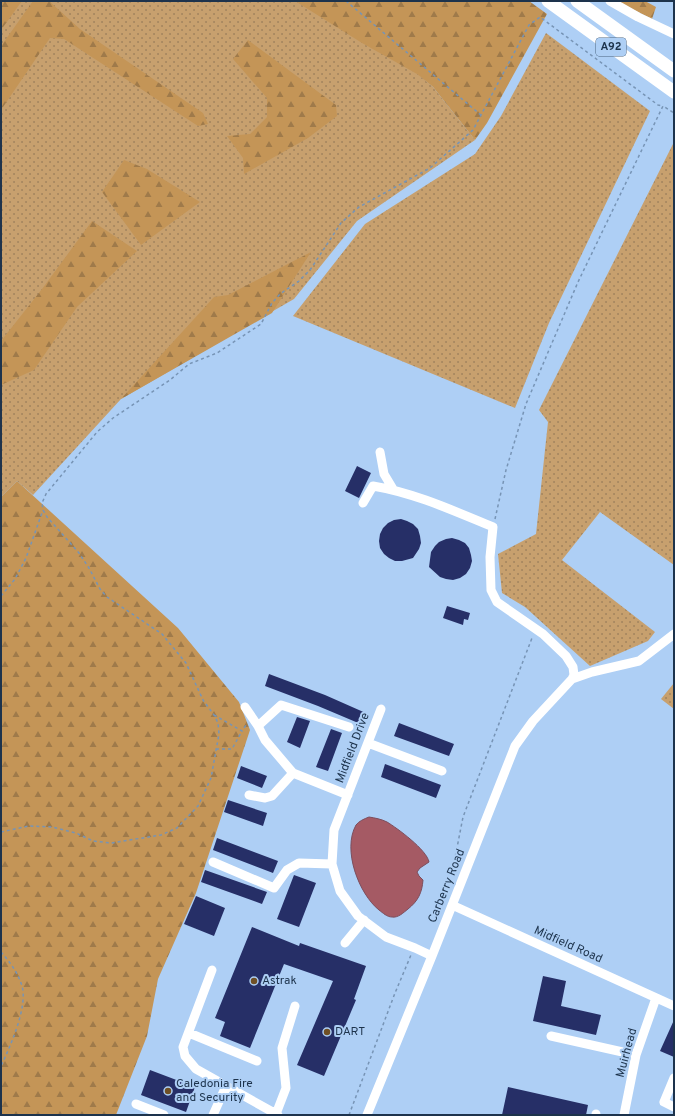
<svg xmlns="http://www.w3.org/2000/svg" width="675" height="1116" font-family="Overpass,sans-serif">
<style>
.grass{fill:url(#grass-dots)}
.forest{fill:url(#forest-firs)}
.water{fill:#a55a64;stroke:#7c4e5d}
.building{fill:#262f67}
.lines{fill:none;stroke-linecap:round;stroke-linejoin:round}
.path{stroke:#7794b5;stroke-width:1.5;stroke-dasharray:3 3;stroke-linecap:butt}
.minor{stroke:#fff;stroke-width:9}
.highway{stroke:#fff;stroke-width:13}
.poi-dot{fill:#6f5025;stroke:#aecff5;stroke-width:1.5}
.labels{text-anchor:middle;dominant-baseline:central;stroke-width:4;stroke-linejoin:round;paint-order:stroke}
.shield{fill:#aecff5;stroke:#48627f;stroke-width:1}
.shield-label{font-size:11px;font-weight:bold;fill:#1d334c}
.street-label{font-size:12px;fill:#1d334c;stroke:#aecff5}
.poi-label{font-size:12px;fill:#1d334c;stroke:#aecff5;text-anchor:start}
</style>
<defs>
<pattern id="grass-dots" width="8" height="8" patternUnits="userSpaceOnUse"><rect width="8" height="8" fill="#c7a06e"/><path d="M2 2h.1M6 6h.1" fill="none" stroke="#a1835d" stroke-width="1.8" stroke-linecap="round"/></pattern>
<pattern id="forest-firs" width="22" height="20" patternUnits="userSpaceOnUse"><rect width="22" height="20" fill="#c49557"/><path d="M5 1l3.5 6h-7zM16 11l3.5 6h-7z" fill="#9f7a4a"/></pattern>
</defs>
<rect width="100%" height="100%" fill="#aecff5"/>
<path class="grass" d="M1,1H333L433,87L475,140L357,221L294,299L121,399L33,495L17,481L1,497Z
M546,33L650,111L549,323L515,408L293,316L365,224L475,154L501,116Z
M674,142V565L600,512L562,560L655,632L648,641L590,666L525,607L502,593L498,554L536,534L548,422L539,410Z
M674,683V709L661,699Z"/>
<path class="forest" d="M1,1H22L1,30Z
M33,1H49L80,29L203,113L208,124L198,126L64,39L50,38L1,110V46Z
M295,1H529L547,14L487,123L475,140L433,87L417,74L362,43Z
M616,1H645L656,7L652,19Z
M248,40L336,105L337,116L308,138L244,174L243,158L227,136L250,134L267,117V98L233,59Z
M124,160L147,169L200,202L141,245L102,192Z
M92,221L137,251L77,307L34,370L1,385V341L42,289Z
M311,252L272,313L121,399L214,297L228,295Z
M17,481L178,628L239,702L250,730L196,893L158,979L147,1036L116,1115H1V497Z"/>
<path class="water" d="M369,817C375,818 381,819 387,822C397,828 427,850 429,862L420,868L417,872L419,876L423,880C422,893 418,901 408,909C403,913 398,918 392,917C387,917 383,913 379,910C359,894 342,850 356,825C359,821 364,819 369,817Z"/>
<path class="building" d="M357,466L371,473L359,498L345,491Z
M401,519L407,521L413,524L418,529L420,536L421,543L419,549L413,558L402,561H395L389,558L384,554L380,548L379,541L380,534L383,528L388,523L394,520Z
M452,538L459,540L465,543L469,548L471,555L472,561L470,568L466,574L460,578L453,580L446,579L440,577L429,567L431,552L435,546L439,542L446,539Z
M447,606L470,613L468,620L464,619L463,625L443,618Z
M269,674L325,695L368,714L363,725L318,706L265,686Z
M297,717L310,721L300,748L287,742Z
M399,723L454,744L449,756L394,736Z
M331,729L342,733L328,771L316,767Z
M385,764L441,785L436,798L381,777Z
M241,766L267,776L262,788L237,778Z
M228,800L267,813L263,826L224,812Z
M217,838L278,861L273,873L213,850Z
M205,870L267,892L262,904L201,882Z
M294,875L316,883L299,927L277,919Z
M196,896L225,908L214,936L184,924Z
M252,927L299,946L300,943L366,966L354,999L356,1000L324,1076L297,1065L333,981L284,964L250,1048L220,1036L225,1022L215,1018Z
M543,976L566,981L561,1006L601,1015L596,1035L533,1021Z
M674,1020V1057L660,1051Z
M150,1070L195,1087L186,1112L141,1095Z
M508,1087L588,1105L586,1115H502Z"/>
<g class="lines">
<path class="path" d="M346,1L482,116
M495,519L506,470L526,404L578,282L663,106L674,113
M1,596L15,579L26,558L43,510
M214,715L242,731L246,725
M216,749H232L242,731
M1,832L29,826L52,827L76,833L93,841L111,843L161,835L177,828L198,806L211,778L219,734L218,723L214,715L203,700L186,663L162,634L107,597L100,589L89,568L79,553L47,517L43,510L42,503L46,494L97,432L113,418L170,380L189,364L217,353L261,324L272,303L280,294L299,281L310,270L341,223L359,207L430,168L473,130L529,25L540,17L658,105L663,106
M454,874L455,858L463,817L532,638
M1,952C10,962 18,973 22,986C28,1007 10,1047 1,1066
M349,1115L395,993L411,955"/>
<path class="minor" d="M610,1L638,17L674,34
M380,452L384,474L393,489
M363,503L373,486C415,493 454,511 493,527L490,557L491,590L497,602L543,634L566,656L573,667L574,675L572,679L533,721L515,746L432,956L367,1115
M572,679L592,672L639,661L674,634
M245,707L258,726L265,740L293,773L348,795
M381,709L334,830L332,864L340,891L358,916L386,937L415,948L432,956
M258,726L281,705L349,727
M368,743L442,771
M249,795L265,798L272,796L293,773
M213,862L274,888L287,870L299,863L332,864
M452,905L674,1006
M345,943L364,920
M212,970L183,1047L185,1056L196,1069L278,1115
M189,1033L257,1061
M551,1036L636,1055
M674,1078L664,1102L674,1107
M136,1104L164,1115
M276,1114L286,1088L282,1048L295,1006
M213,1115L226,1086
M596,1115V1114
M624,1115L636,1055L656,998"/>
<path class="highway" d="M548,1L674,92
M577,1L674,71"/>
</g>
<g class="poi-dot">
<circle cx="254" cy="981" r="4"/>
<circle cx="327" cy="1032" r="4"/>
<circle cx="168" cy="1091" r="4"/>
</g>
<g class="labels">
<rect class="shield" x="596" y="38" width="30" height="18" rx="3"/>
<g class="shield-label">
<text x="611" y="47">A92</text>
</g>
<g class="street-label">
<text transform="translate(353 748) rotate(-69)">Midfield Drive</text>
<text transform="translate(447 886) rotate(-68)">Carberry Road</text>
<text transform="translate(568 945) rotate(24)">Midfield Road</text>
<text transform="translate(627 1053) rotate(-75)">Muirhead</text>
</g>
<g class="poi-label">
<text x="262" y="981">Astrak</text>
<text x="335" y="1032">DART</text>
<text x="176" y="1084">Caledonia Fire<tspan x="176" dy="14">and Security</tspan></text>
</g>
</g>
<rect width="675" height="1116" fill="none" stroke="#1d334c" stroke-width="4"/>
</svg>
